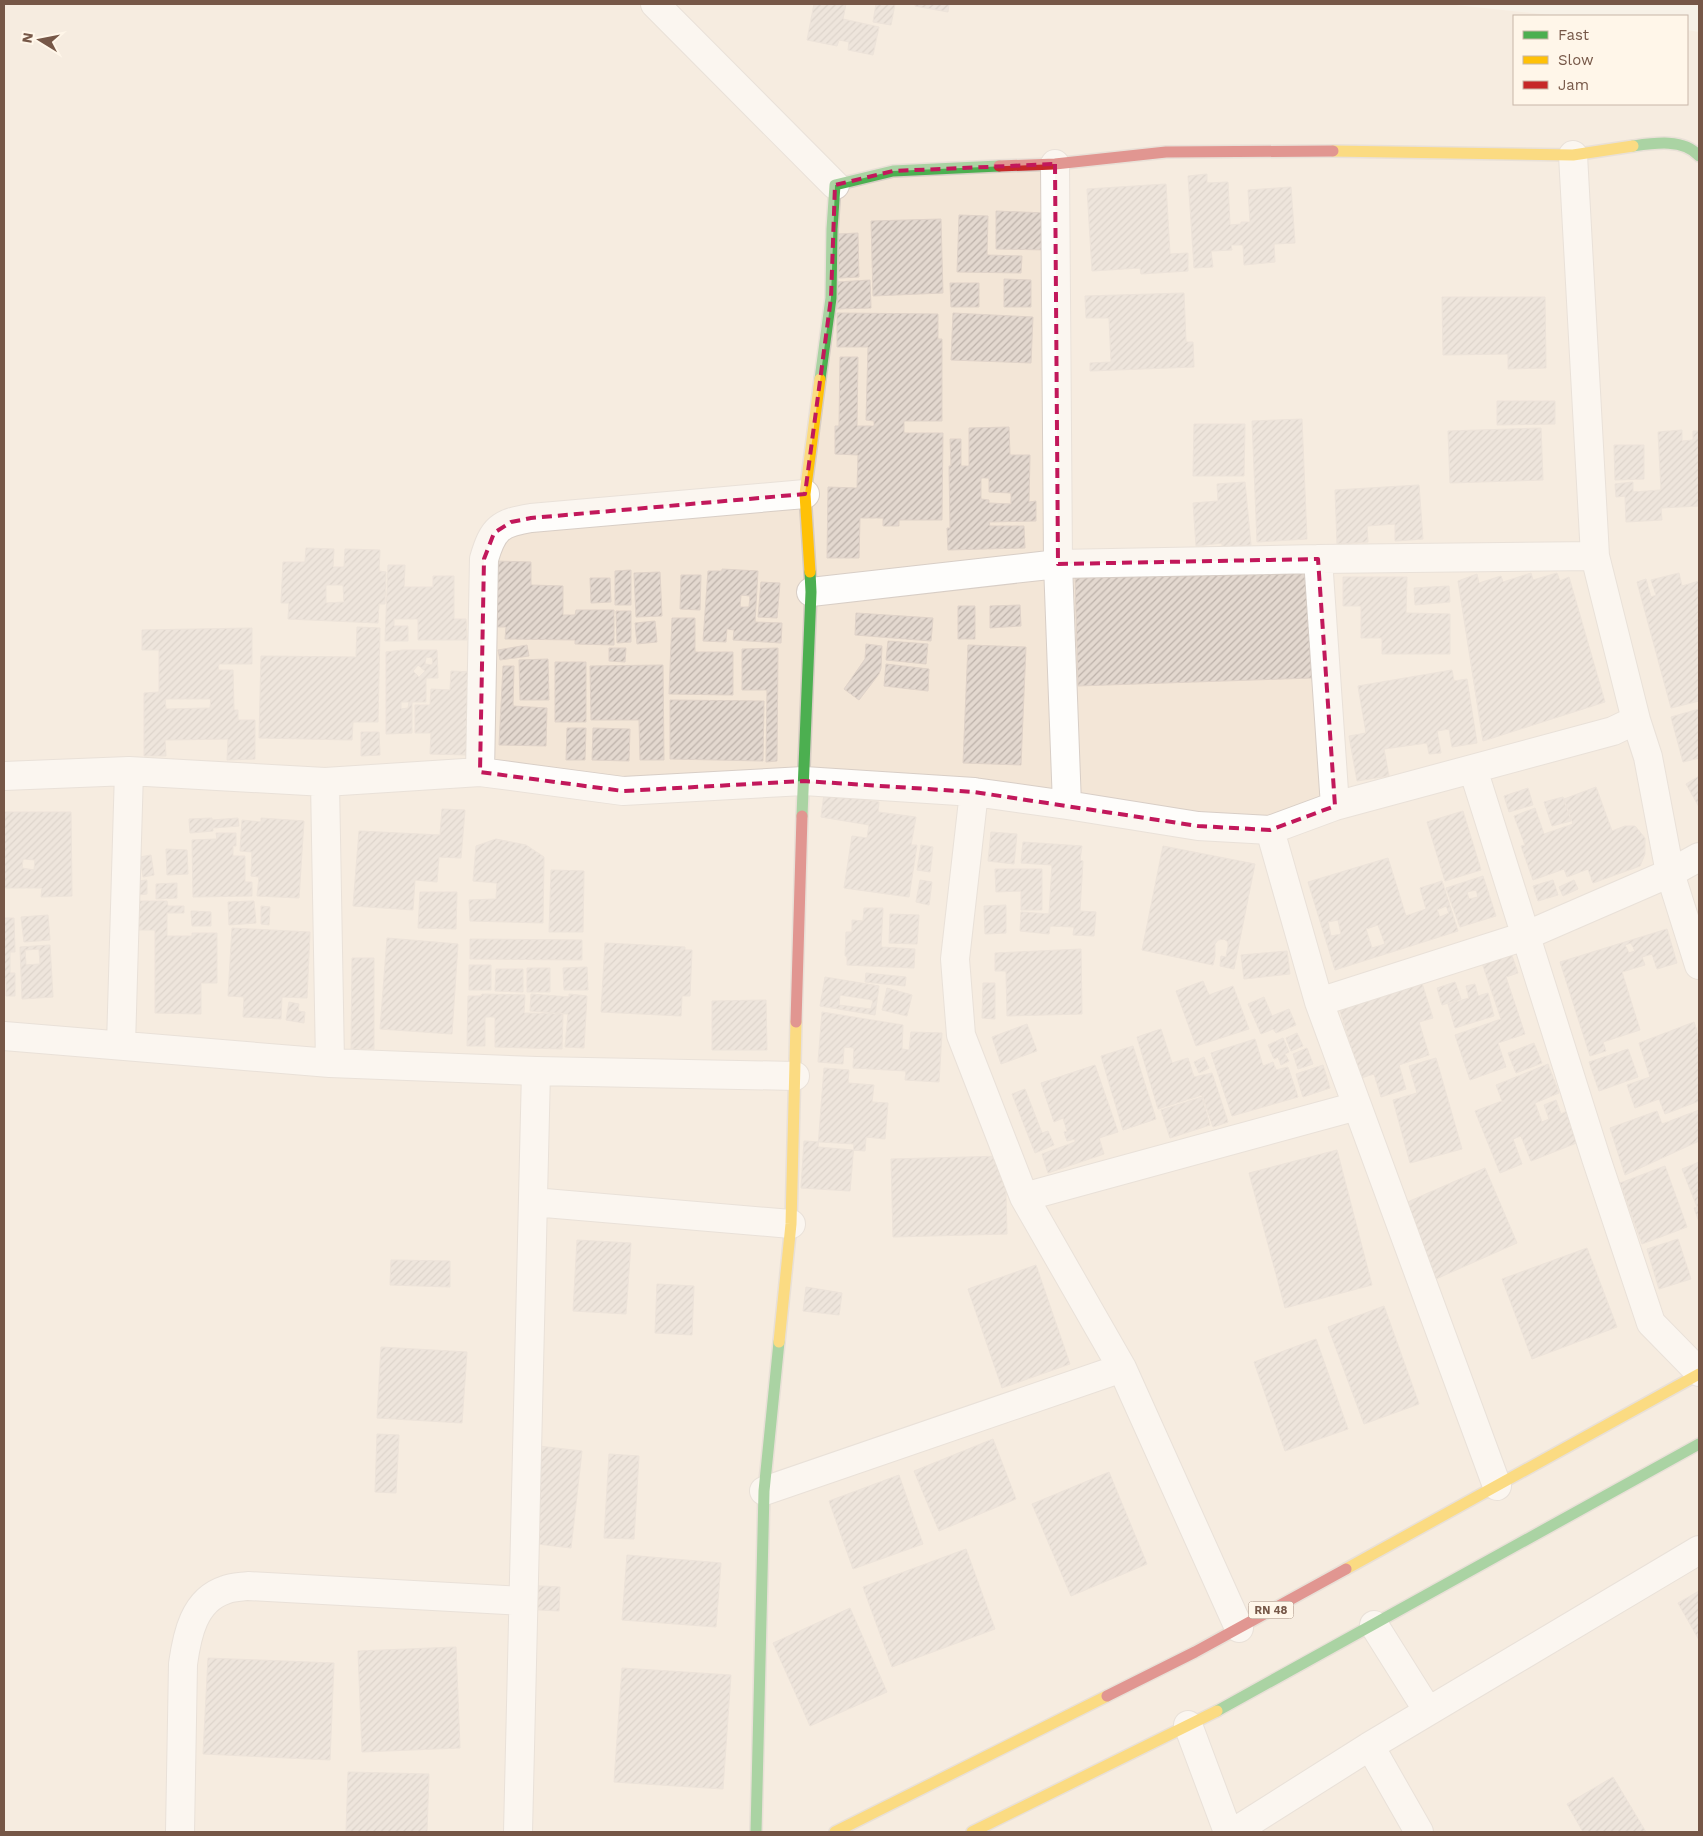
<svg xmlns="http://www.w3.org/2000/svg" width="1703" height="1836" font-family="'Work Sans',sans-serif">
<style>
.residential{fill:#f3e6d7}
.building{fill:url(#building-hatch);stroke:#e0d3c9;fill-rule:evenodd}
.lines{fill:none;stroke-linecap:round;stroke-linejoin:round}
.street-casing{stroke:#d8cec6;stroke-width:30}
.fast-casing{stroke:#d7cdc4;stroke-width:14}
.slow-casing{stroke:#d7cdc4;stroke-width:14}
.jam-casing{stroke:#d7cdc4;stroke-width:14}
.street{stroke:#fefdfb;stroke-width:28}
.fast{stroke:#4caf50;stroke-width:11}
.slow{stroke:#ffc107;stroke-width:11}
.jam{stroke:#c62828;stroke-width:11}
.marked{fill:none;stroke:#c2185b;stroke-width:4;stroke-dasharray:10 6;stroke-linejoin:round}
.labels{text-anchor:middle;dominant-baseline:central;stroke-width:4.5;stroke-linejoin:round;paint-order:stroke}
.shield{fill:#fff6e9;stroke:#9f8778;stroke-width:1}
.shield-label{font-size:11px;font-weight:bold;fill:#765747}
</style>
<defs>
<pattern id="building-hatch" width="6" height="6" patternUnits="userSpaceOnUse" patternTransform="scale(1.25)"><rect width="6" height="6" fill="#e3d8cf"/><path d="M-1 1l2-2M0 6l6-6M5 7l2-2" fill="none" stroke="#bdb2aa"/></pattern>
</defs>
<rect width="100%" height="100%" fill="#f7f1e7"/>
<path class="residential" d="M4,4H1446L1560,16H1514V104H1687V30L1699,32V1832H4Z"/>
<path class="building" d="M814,4H846L843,19L879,27L873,55L848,50L849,42L839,40L837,46L807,40Z
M876,4H895L891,25L873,22Z
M915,4H949L948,12L915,6Z
M1207,174V183L1228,182L1230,225L1241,224V222H1250L1248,190L1291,187L1295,243L1274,244L1275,262L1244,265L1243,245H1231L1232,250L1211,251L1213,267L1194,268L1188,176Z
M1166,184L1170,254L1188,253V271L1141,274L1140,268L1092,271L1087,189Z
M996,211L1047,213V250L996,249Z
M959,215L988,216L987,255L1022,256L1021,273L957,272Z
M941,219L943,293L873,296L871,221Z
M858,233L859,277L839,278L838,234Z
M1004,279L1031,280V307H1004Z
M870,280L871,308L837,309V282Z
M950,283H979V307H951Z
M1184,293L1186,342H1193L1194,367L1090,371V363L1111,362L1109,318H1086L1085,296Z
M1442,297H1545L1546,368L1508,369V354L1443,355Z
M837,313L938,314V339H942V421H904V433H943L942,520H899V526H883V518H860L859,558H827L828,487L857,488L858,455L835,454V426H839L840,357H858L857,426H874V421L866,420L868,347H837Z
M953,313L1033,317L1031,363L951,360Z
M1497,401H1555V424L1497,425Z
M1302,419L1307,539L1257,542L1252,421Z
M1194,424H1245L1244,476H1193Z
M1009,427L1010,455H1030L1029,502L1036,501V521L989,522L990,526H1024L1025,548L948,550L947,528H950L949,466H951L950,439H961V466H969V428ZM981,478H989V492L1011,493V504L989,503V500L981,499Z
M1541,428L1543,480L1450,483L1448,431Z
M1682,430V441L1693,440V431H1699V506L1661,508L1662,520L1626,522L1625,496L1616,497L1615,484L1633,482V492L1661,490L1658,432Z
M1614,445H1644V479L1615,480Z
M1245,482L1251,545L1222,547V543L1196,546L1193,503L1218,501L1217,484Z
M1419,485L1423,539L1395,541V524L1367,526L1368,542L1337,544L1335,490Z
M306,548L334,549L333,567H344L345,549L380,550L379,571L386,572L385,604H379L378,623L288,619L289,603H281L283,562H305ZM326,585H343L344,602L326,603Z
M496,561L531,562V585L563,586V615H575L576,610H614V645L575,644V640L505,639L506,627H497Z
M388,565H405L404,587H433V576H454V619H466L467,640H418V619H394V626H408V641H385Z
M722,569L758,571L755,622L782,623L781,643L733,640L734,630L727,629L726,642L703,641L708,571H722ZM741,595L750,596L749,607H740Z
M631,570V605H615V571Z
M1308,570L1312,678L1078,686L1075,578Z
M660,572L662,616L636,617L634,573Z
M1531,573L1533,580L1557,573L1560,581L1569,577L1605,702L1483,741L1458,581L1477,574L1479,583L1501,576L1503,582Z
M1679,573L1682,586L1699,581V613L1697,614L1699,622V701L1671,708L1637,582L1646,579L1651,597L1656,595L1651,580Z
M681,575H701L700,610L680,609Z
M1343,577H1407L1406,613L1450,614V654H1382V638H1361V606H1343Z
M590,578H610L611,602L591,603Z
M761,582L780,583L777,618L758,617Z
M1449,586L1450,602L1415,605L1414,588Z
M1020,605L1021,626L990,628V606Z
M958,606H975V639H958Z
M616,611H631V642L617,643Z
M856,613L933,618L931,641L855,635Z
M672,618H695V652H733V695L669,694Z
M655,621L657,642L637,644L635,623Z
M357,627L380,628L378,722H353L352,740L259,738L261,656L356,657Z
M252,628V664H219L218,670H233L234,710H238V720H255V759L227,760L228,739L165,740L166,756H144V693L159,692V650H142V630ZM165,699H211L210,708L166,709Z
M888,641L928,644L926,664L886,660Z
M866,644L882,646L881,668L879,674L859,700L844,689L865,659Z
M527,645L529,656L500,660L498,650Z
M968,645L1026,647L1021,765L963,763Z
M609,648H626L625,662L609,661Z
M778,648L777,761L766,762L767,690H742V649Z
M403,650H437L438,678H426V702H412V733L386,734V652ZM426,657L433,658L432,665L425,664ZM418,665L425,671L419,677L413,671ZM401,702H409L408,708L401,709Z
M548,659L549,700H520L519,660Z
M555,662H586V722H555Z
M886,664L929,669L928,691L884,686Z
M663,665L664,760H640L639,720H591L590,666Z
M503,666H514L513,706L547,708L546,746L499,745Z
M1452,670L1454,681L1467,679L1477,743L1452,747L1449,729L1437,731L1441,753L1429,754L1427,743L1384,749L1389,776L1357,781L1349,736L1366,733L1358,686Z
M451,671L471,672L469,755L430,754L431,733H415V705H430L431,689L450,690Z
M670,700L764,701L763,761L670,759Z
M1699,709V758L1683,762L1671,717Z
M567,728H586L585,760H566Z
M593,728L630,729L629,761L592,760Z
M361,732H379L380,755L361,756Z
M1699,776V807L1686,784Z
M1596,787L1612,831L1625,826H1635L1645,838V854L1640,866L1593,883L1588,869L1567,877L1564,869L1533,880L1521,846L1525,845L1514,816L1535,808L1544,834L1573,824L1564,799Z
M1528,788L1533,805L1509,812L1504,796Z
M824,794L879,802L878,812L916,817L911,845H917L909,897L844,888L852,836L867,838L869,825L821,817Z
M1563,797L1571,821L1552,826L1544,802Z
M442,809L465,810L461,858L439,857L437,882L415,880L413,910L353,906L359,831L440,835Z
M1463,811L1481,870L1445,881L1427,822Z
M4,812H71L72,896L41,897L42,888H4ZM23,859L35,860L34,870L22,868Z
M212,818V820L238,818L239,826L213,828V831L190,833L189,819Z
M261,818L304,821L299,898L257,896L259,877L251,876L252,852L240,851L242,820L261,822Z
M991,832L1017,834L1014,864L988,861Z
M216,833H236V846H233V856H245V882H252V896L193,897L192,840L217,839Z
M496,839L526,845L544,857L543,923L470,921L469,900L496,899L497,883L473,881L476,846Z
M1023,842L1082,846L1080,860L1083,861L1080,911L1096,912L1094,936L1073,935L1074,927L1050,926L1049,934L1020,931L1021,912L1049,914L1052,865L1021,863Z
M921,845L933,847L930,872L917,870Z
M1163,846L1255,864L1234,969L1220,966L1221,956L1226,957L1228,946V942L1224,939L1218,940L1215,944V956L1213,965L1142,950Z
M166,849L187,850L188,874L167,875Z
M151,855L154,875L143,877L140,857Z
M1388,858L1406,916L1426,909L1420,888L1442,881L1458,931L1335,970L1308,882ZM1446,906L1449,913L1440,917L1437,910ZM1338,920L1341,934L1331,936L1328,922ZM1378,925L1385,944L1372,948L1366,929Z
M995,869H1042V910H1021V891L996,892Z
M551,870L584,871L583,932H549Z
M1483,876L1496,916L1460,927L1446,888ZM1476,890L1478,897L1469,899L1467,892Z
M147,880V894L137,895V881Z
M920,880L932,882L929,905L916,902Z
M1553,880L1558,895L1538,901L1533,886Z
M1574,880L1578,889L1563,896L1559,887Z
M177,883V898L156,899V884Z
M420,892H457L456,929L418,928Z
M136,901H167L168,906H184V913H167V936H192V933H217V983H201V1014L155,1013V930H135Z
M254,901L256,923L229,925L228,902Z
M1006,905V933L985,934L984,906Z
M261,906L270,907L269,925L261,924Z
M864,908H883L881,947L915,949L914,968L847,965V956H845L846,932H852V920L863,921Z
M191,911L211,912V926H192Z
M890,914L919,915L917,944L889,943Z
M48,915L50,940L24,942L21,917Z
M4,918H14L15,952H10V973H15V996H6V980H4Z
M232,928L310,932L307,998L282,997L281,1019L243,1017L244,997L228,996Z
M1667,929L1677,963L1657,969L1652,954L1642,957L1645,965L1622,972L1640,1030L1603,1042L1606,1051L1590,1056L1560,962ZM1631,943L1635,951L1629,953L1625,945Z
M387,938L458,944L452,1034L380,1029Z
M470,939L582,940V960L470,959Z
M605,943L685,947V950H692L690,996H682L681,1016L601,1012Z
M50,945L53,997L22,999L20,947ZM39,949L40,964L26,965L25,950Z
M1081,949L1082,1014L1007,1016L1006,971H995V953Z
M1287,951L1290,974L1244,979L1241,955Z
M1511,953L1518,973L1506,977L1525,1034L1498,1043L1506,1067L1470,1080L1455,1035L1501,1019L1482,963Z
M352,958H374V1049H351Z
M469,965H491V990H469Z
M587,967L588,990H564L563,968Z
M527,968H550V992H527Z
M496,969H523V992L495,991Z
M866,973L906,977L905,986L865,982Z
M825,977L879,986L875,1015L820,1006ZM840,995L873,1000L871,1009L839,1005Z
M1421,980L1433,1018L1419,1022L1429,1055L1399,1065L1406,1089L1381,1097L1374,1074L1361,1078L1339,1008Z
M1203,981L1209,995L1233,986L1249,1029L1196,1046L1176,991Z
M1455,982L1461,999L1442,1005L1437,988Z
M983,983H995V1019L982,1018Z
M1475,984L1478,996L1488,993L1494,1016L1455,1028L1448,1004L1469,998L1466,986Z
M887,988L912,995L907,1016L882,1010Z
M482,994L525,995L524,1013L563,1014L562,1049L495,1047V1017H485V1046H467L468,996H481Z
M531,994L569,997V994L587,996L584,1048L565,1047L568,1014L530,1011Z
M1264,997L1272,1016L1289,1009L1296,1025L1276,1033L1273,1029L1261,1034L1248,1004Z
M766,1000L767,1050H712V1001Z
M289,1002L299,1004L298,1011L305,1012L304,1023L286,1020Z
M822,1012L903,1025L902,1049L909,1050L911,1032L942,1033L939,1082L905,1080L906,1071L853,1068L854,1048L844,1047L843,1064L818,1062Z
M1694,1022L1699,1037V1101L1665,1114L1659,1099L1635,1108L1627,1085L1650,1077L1639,1043Z
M1027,1024L1037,1051L1001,1064L992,1037Z
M1161,1029L1172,1063L1188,1058L1194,1077L1212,1073L1228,1122L1213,1127L1202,1095L1158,1109L1137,1037Z
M1297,1033L1303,1046L1291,1051L1286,1038Z
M1283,1038L1289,1052L1285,1054L1289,1061L1281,1065L1278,1057L1274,1059L1268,1045Z
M1255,1039L1263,1066L1273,1062L1276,1070L1288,1067L1298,1097L1232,1116L1211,1053Z
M1534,1043L1542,1063L1516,1073L1508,1053Z
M1133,1046L1156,1119L1123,1130L1101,1056Z
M1307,1048L1313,1064L1298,1069L1293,1054Z
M1628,1049L1638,1077L1599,1091L1589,1062Z
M1204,1057L1209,1068L1199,1073L1194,1062Z
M1436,1058L1462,1149L1410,1163L1393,1100L1417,1093L1409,1066Z
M1548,1064L1559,1093L1535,1103L1542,1122L1549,1119L1544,1105L1556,1100L1561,1114L1567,1111L1579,1142L1531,1161L1521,1136L1513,1139L1522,1164L1500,1173L1475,1111L1502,1101L1503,1103L1496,1085Z
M1095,1065L1118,1132L1099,1138L1104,1154L1048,1173L1042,1154L1075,1142V1139L1067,1141L1064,1132L1067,1131L1063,1118L1054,1122L1041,1083Z
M1323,1065L1330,1088L1303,1097L1296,1074Z
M824,1068L849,1070L848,1083L874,1085L872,1102L888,1103L885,1139L866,1137L865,1151L818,1147Z
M1025,1089L1042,1133L1048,1131L1054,1145L1035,1153L1012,1094Z
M1202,1097L1210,1125L1170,1138L1161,1110Z
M1699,1110V1141L1625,1175L1610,1128L1657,1111L1662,1124Z
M804,1141L854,1144L850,1191L801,1188Z
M1337,1150L1372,1285L1285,1308L1249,1173Z
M1005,1156L1007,1234L893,1237L891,1159Z
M1699,1162V1222L1694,1208L1697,1207L1682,1169Z
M1665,1166L1687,1227L1642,1244L1620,1183Z
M1485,1168L1517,1243L1436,1279L1403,1204Z
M1678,1239L1691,1279L1659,1289L1647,1249Z
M577,1240L631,1243L626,1314L573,1311Z
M1587,1248L1617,1327L1532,1359L1502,1279Z
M391,1260L450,1261V1287L390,1285Z
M1036,1265L1070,1364L1002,1388L968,1289Z
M657,1284L694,1286L692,1335L655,1333Z
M806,1287L842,1293L839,1315L803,1311Z
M1384,1306L1419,1404L1364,1424L1328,1327Z
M1316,1339L1348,1429L1285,1451L1254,1362Z
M381,1347L467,1352L462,1423L377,1418Z
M377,1434L399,1435L396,1493L375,1492Z
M993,1439L1016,1499L939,1531L914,1471Z
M530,1445L582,1451L571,1548L521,1542Z
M609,1454L639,1456L634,1539L604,1538Z
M1109,1472L1147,1564L1071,1596L1032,1504Z
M899,1475L923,1544L853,1569L829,1501Z
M966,1549L995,1629L892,1667L863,1587Z
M627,1555L721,1563L716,1627L622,1620Z
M523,1585L560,1587L559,1611L522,1609Z
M1699,1591V1640L1678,1603Z
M850,1608L887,1692L810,1726L773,1643Z
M456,1647L460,1748L362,1752L358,1651Z
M208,1658L334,1663L330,1760L203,1754Z
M622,1668L731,1675L723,1789L614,1782Z
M348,1772L429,1774L427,1832H346Z
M1613,1777L1646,1832H1583L1567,1804Z"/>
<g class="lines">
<g class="street-casing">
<path id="street" d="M655,4L835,185
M1573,155L1595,556L1636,720
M1055,164L1058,564L1067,805
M1318,559L1335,806
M811,592L1058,564L1318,559L1595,556
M1473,769L1596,1158L1651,1323L1699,1372
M480,772L484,559C493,528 500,523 531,518L805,494
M4,776L129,771L325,782L480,772L623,791L804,781L974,792L1067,805L1198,826L1270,830L1335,806L1613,731L1636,720L1648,757L1670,873L1699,965
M325,782L330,1063
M974,792L955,959L961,1035L1024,1197L1122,1368L1239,1628
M1270,830L1319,1002L1497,1486
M1319,1002L1525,936L1670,873L1699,857
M4,1036L330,1063L536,1071L795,1076
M121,1045L129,771
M1024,1197L1357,1106
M533,1202L791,1224
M764,1491L1122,1368
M1374,1625L1428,1711
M1188,1725L1228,1832
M1370,1746L1419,1832
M180,1832L183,1664C187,1635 194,1600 225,1590C232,1587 241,1587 248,1586L523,1601
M518,1832L536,1071
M1234,1832L1370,1746L1699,1550"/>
</g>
<g class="fast-casing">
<path id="fast" d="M1633,146C1653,143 1684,138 1699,156
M820,379L831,298L832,229L835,185L893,171L999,166
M802,816L811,592L810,572
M1217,1711L1699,1444
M756,1832L764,1491L779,1342"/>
</g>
<g class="slow-casing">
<path id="slow" d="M1333,151L1573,155L1633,146
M810,572L805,494L820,379
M779,1342L791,1224L796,1022
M1346,1569L1699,1374
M835,1832L1107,1696
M972,1832L1217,1711"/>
</g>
<g class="jam-casing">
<path id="jam" d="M999,166L1055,164L1166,152L1333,151
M796,1022L802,816
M1107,1696L1195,1652L1346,1569"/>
</g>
<use href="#street" class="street"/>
<use href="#fast" class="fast"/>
<use href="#slow" class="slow"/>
<use href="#jam" class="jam"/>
</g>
<path d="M0 0H1703V1836H0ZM1055,164L1058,564L1318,559L1335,806L1270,830L1198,826L974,792L804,781L623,791L480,772L484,559L494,533L511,522L531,518L805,494L831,298L835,185L893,171Z" fill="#f7f1e7" fill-opacity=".55" fill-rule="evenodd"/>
<path class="marked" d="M1055,164L1058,564L1318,559L1335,806L1270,830L1198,826L974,792L804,781L623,791L480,772L484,559L494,533L511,522L531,518L805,494L831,298L835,185L893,171Z"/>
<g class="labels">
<rect class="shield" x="1248.5" y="1601.5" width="45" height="17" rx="4"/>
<g class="shield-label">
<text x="1271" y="1610">RN 48</text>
</g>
</g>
<rect width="1703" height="1836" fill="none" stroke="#765747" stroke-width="10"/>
<rect x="1513" y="15" width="175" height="90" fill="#fff6e9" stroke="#c8b6a8"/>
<rect x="1523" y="31" width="25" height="8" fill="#4caf50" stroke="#c8b6a8"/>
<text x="1558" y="40" font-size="15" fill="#765747">Fast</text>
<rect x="1523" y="56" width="25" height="8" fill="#ffc107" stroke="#c8b6a8"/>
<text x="1558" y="65" font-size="15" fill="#765747">Slow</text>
<rect x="1523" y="81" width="25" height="8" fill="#c62828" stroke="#c8b6a8"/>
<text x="1558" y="90" font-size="15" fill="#765747">Jam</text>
<g transform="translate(40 40) rotate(280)" stroke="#fff6e9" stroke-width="4" paint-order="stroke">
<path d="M0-4L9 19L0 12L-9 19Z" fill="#765747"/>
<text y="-8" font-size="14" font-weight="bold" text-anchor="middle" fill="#765747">N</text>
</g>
</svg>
